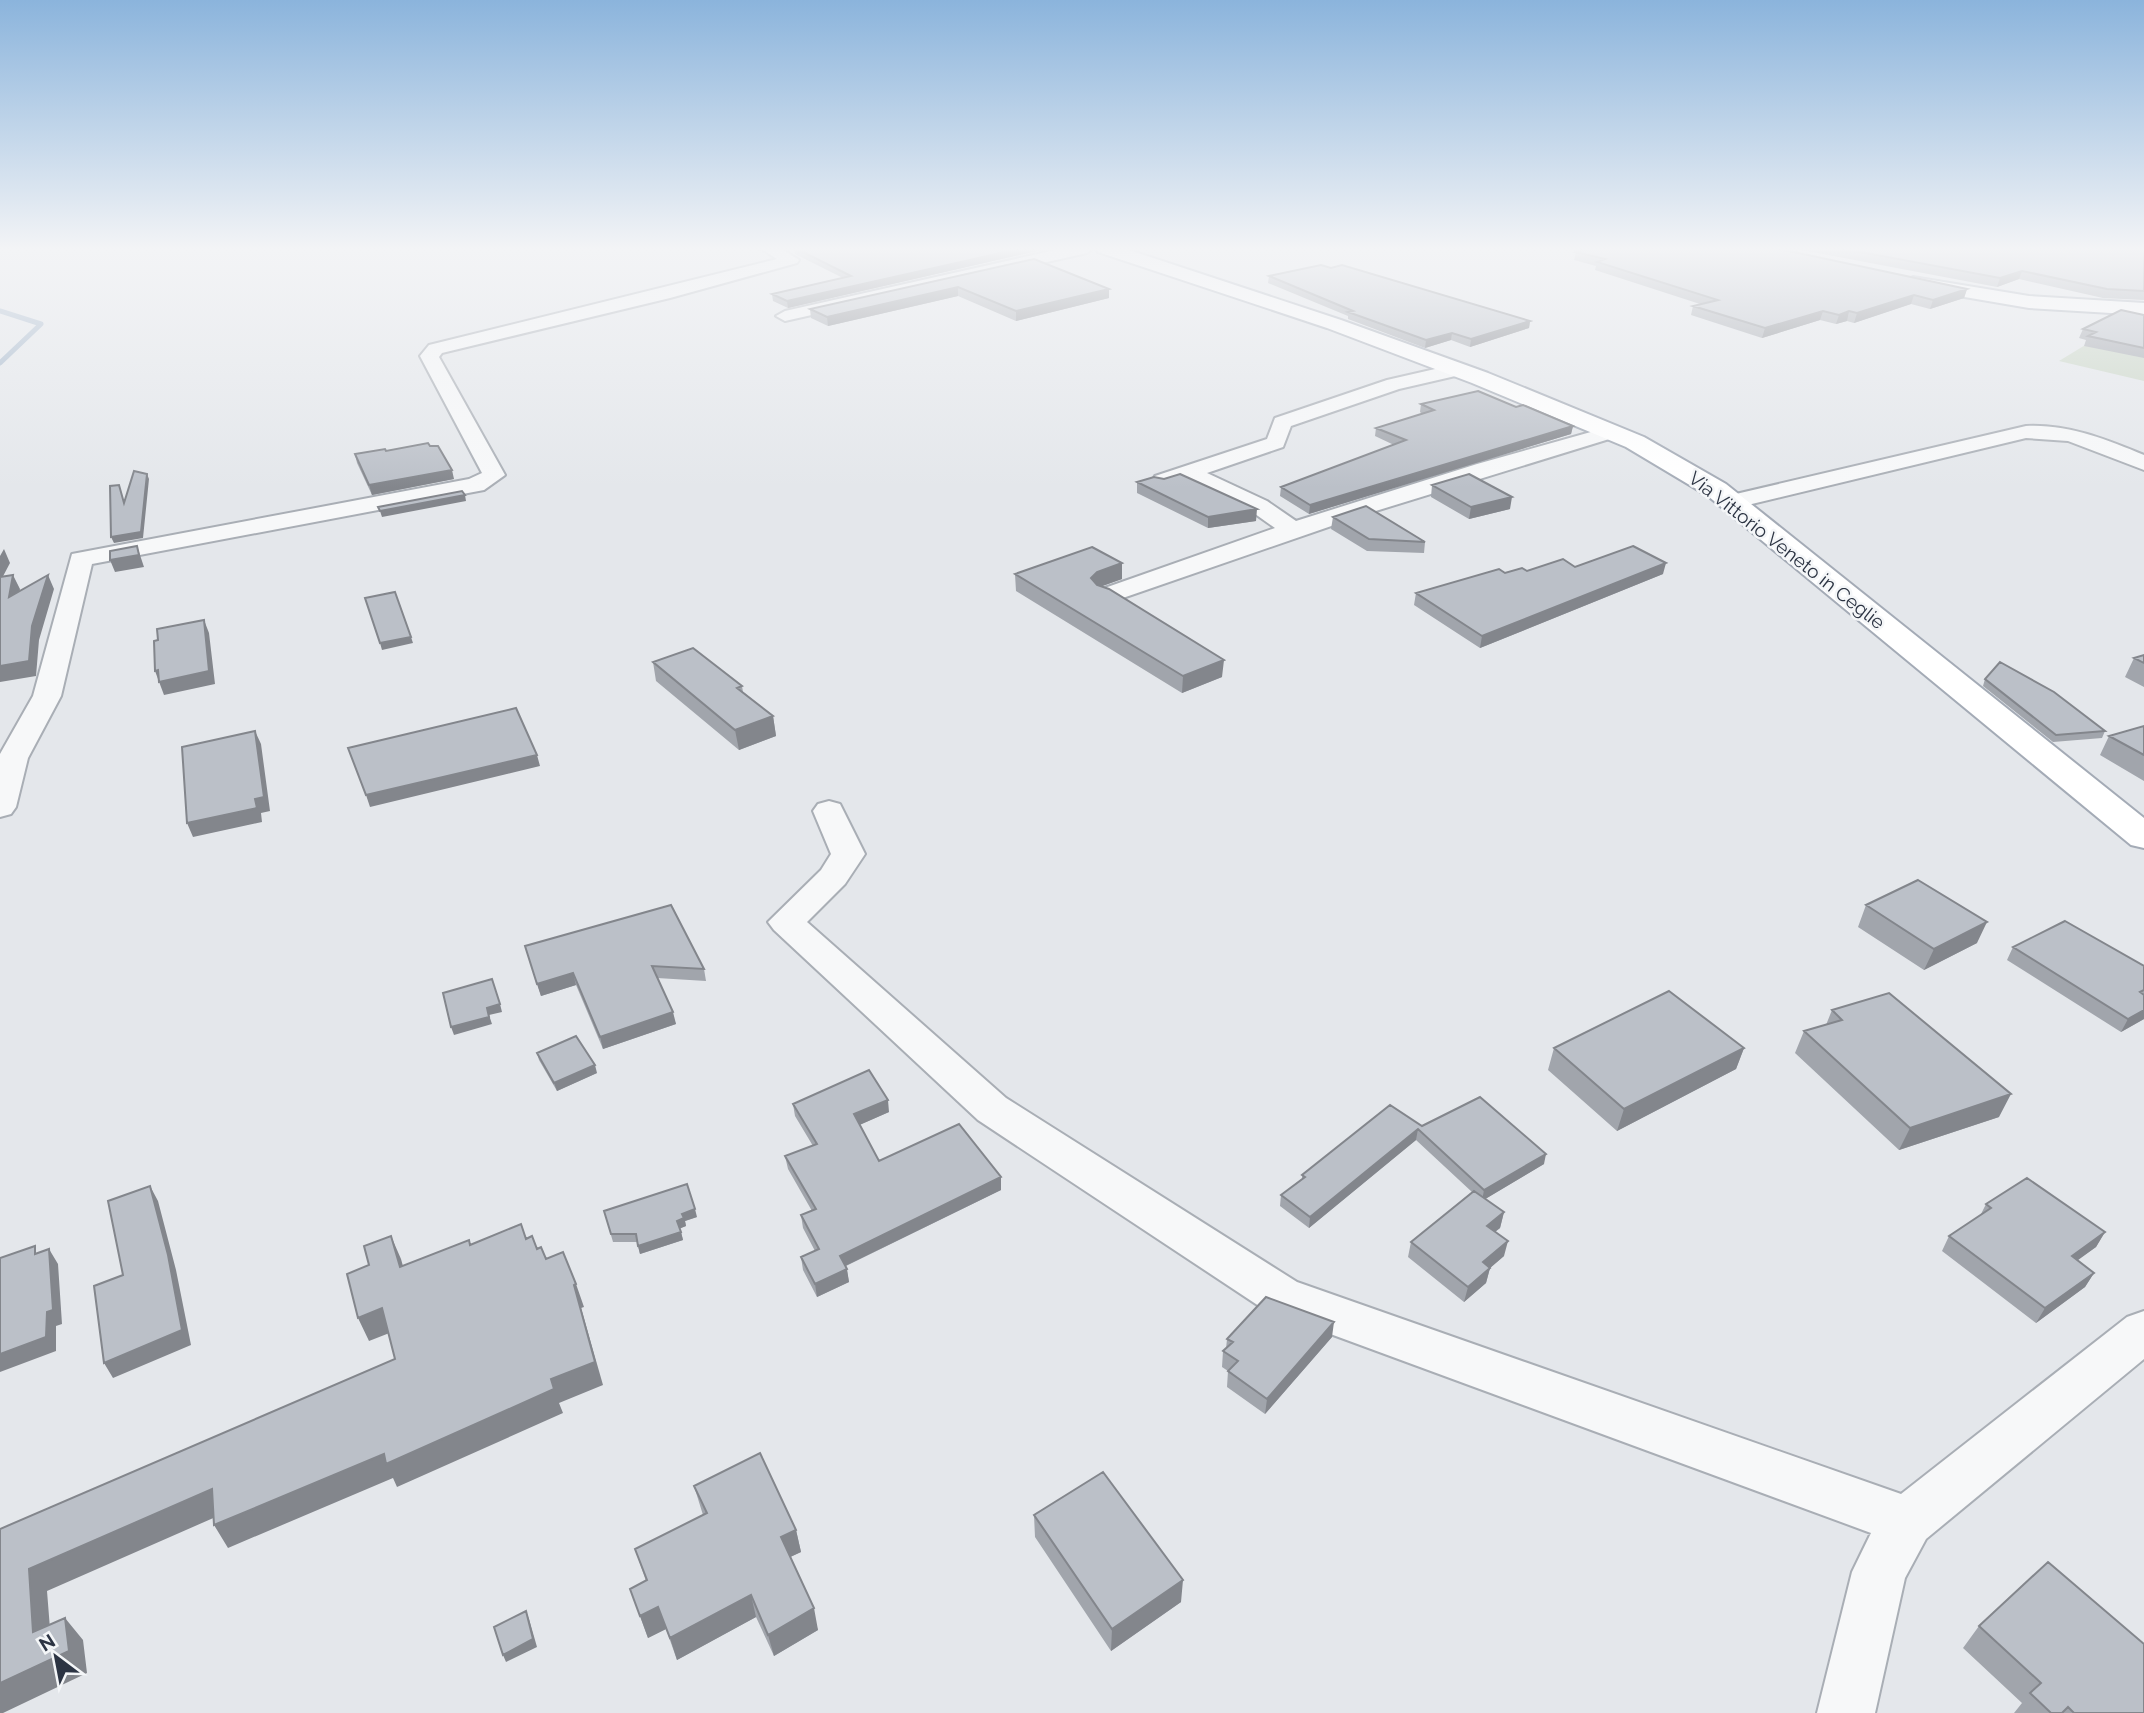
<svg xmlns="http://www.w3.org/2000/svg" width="2144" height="1713" font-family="Raleway,sans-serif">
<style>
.green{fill:#c9d5c5}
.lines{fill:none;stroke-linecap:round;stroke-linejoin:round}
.stream{stroke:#a1b4c9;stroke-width:5}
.minor-casing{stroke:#a9aeb5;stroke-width:4}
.major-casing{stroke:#a4abb6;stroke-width:4}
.minor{fill:#f7f8f9;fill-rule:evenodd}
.major{fill:#fff;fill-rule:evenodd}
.wall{fill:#a1a5ac}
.shaded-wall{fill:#83868c}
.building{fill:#bbc0c8;stroke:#83868c;stroke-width:2}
.labels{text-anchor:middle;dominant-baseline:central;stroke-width:5;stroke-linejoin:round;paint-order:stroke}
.far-street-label{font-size:19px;fill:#2c3443;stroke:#f4f6f8}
</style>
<rect width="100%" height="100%" fill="#e4e7eb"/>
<path class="green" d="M2128,319L2144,323V381L2059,361Z"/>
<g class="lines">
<path class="stream" d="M0,311L41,324L0,363"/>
<g class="minor-casing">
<path id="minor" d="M760,248H780L799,260L797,263L670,298L442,353L439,357L505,475L484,490L92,564L61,696L28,758L16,807L11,814L0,817V754L33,696L72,554L469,479L482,473L420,356L429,345L777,259Z
M1064,248H1094L1087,253L785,321L776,316L785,311Z
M1457,364L1467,370L1464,374L1399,389L1291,426L1283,447L1207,473L1267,501L1296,521L1477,464L1605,428H1619L1622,432L1619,436L1366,514L1117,600L1108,603L1099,600L1095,595L1099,590L1275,528L1251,511L1187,480L1163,488L1155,486L1152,481L1155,476L1267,439L1275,418L1387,380Z
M2026,426C2068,424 2105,439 2144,455V470L2068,441L2026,438L1731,509L1723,507L1720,502L1723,497Z
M829,801L840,804L865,854L845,884L807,922L1006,1098L1297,1282L1901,1494L2127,1317L2144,1311V1359L1926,1539L1905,1578L1875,1713H1817L1852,1572L1871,1533L1265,1310L978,1120L774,930L768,922L821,870L831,854L813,811L818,804Z"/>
</g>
<g class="major-casing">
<path id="major" d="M1095,248H1123L1341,320L1488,373L1644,437L1726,484L2144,818V848L2131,845L1708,496L1626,447L1472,383L1327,328L1098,252Z
M1913,277L2029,296L2144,303V315L2029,308L1906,287L1903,283Z"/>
</g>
<use href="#minor" class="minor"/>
<use href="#major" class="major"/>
</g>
<path class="wall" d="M794,248H1041V250L788,308L773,301L772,294L843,278L795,254Z
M1567,248H1775L1967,289L1964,298L1930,309L1911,304L1854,323L1847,321L1836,324L1820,320L1762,338L1691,315L1693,306L1700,304L1595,270L1596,266L1574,260L1576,252L1577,251Z
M1791,248H2144V300L2103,298L2019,279L1997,287Z
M1034,259L1109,289V298L1016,321L958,296L828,326L811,318L810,309Z
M1331,268L1530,321L1529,328L1470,347L1451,340L1425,348L1348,319V316L1268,283L1269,276Z
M2144,315V358L2084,346L2086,340L2079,338L2083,329Z
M1421,404L1516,407L1573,426L1571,434L1309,514L1280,496L1281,487L1394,445L1375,436L1376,428L1422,414L1420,412Z
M430,446L454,479L372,495L357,463L355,454Z
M1137,482L1256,521L1208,528L1137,493Z
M1432,485L1510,509L1469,519L1431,497Z
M1333,517L1425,542L1424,553L1367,551L1331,529Z
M1122,563V579L1102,586L1222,677L1182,693L1016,591L1015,574Z
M1575,567L1663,574L1480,648L1414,605L1416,593L1505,573Z
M2144,655V687L2125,677L2134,658Z
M653,662L742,686L743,692L773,716L776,736L739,750L656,681Z
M1985,679L2105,731L2102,738L2053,742L1983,686Z
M2144,726V781L2100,755L2109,736Z
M1866,905L1977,943L1924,970L1858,927Z
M525,946L704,969L706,981L657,978L676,1024L603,1049L576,985L541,996Z
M2013,947L2144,966V1019L2121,1032L2007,960Z
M1832,1010L1999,1117L1899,1150L1795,1053L1804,1031L1826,1025Z
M1554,1048H1744L1736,1069L1617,1131L1548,1070Z
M537,1053L597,1073L557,1091L539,1060Z
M793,1104L889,1112L859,1125L879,1161L1001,1177V1190L846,1266L849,1282L817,1297L803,1270L801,1257L815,1251L803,1228L801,1215L812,1211L788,1169L785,1156L813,1146L795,1116Z
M1422,1126L1544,1164L1485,1199L1504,1212L1500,1228L1495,1232L1504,1256L1490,1268L1486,1283L1464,1302L1408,1257L1411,1242L1472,1192L1416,1140L1309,1228L1280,1206L1281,1195L1302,1179V1175Z
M1986,1204L2105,1232L2096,1247L2077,1260L2094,1273L2085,1287L2036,1323L1942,1251L1949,1236L1980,1216Z
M604,1211L697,1217L685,1221L686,1226L680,1228L683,1240L640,1254L637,1242H613Z
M1332,1337L1265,1414L1227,1387L1228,1371L1222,1367L1223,1351L1226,1349L1227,1339Z
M694,1486L796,1530L801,1552L790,1557L818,1630L774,1656L756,1617L677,1660L666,1629L648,1638L630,1589L646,1581L635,1549L703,1515Z
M1034,1515L1181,1602L1111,1651L1035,1537Z
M1979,1626L2144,1713H2014L2022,1703L1963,1648Z"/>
<path class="shaded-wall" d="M1023,248H1041V250L788,308L787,301Z
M2022,271L2019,279L1997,287L2000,278Z
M958,287V296L828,326L827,317Z
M1109,289V298L1016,321V311Z
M1967,289L1964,298L1930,309L1933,300Z
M1914,295L1911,304L1854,323L1857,313Z
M1823,311L1820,320L1762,338L1765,328Z
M1849,311L1847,321L1836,324L1839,315Z
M1530,321L1529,328L1470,347L1471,339Z
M1452,333L1451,340L1425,348L1426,340Z
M1573,426L1571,434L1309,514L1310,505Z
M452,470L454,479L372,495L369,485Z
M147,474L149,479L143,538L114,543L111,537Z
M465,495L466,501L382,517L380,511Z
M1512,497L1510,509L1469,519L1471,507Z
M1257,509L1256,521L1208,528V517Z
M137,546L144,567L115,572L110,560Z
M4,549L10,563L0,582V556Z
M1122,563V579L1097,588L1091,578L1097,572Z
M1666,563L1663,574L1480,648L1482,636Z
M13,575L20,589L15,611L9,597Z
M48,575L54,589L39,640L36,676L0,682V666L32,626Z
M204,620L209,633L215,684L164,695L155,671Z
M411,637L413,643L382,650L380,643Z
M1224,660L1222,677L1182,693L1183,676Z
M773,716L776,736L739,750L735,730Z
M255,731L261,744L270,811L261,813L262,822L193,837L187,823L255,799Z
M537,755L540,766L370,807L366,795Z
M1987,922L1977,943L1924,970L1934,949Z
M573,973L576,985L541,996L537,984Z
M500,1004L502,1012L489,1015L492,1024L454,1035L451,1027L487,1008Z
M2144,1010V1019L2121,1032L2128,1019Z
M673,1012L676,1024L603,1049L600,1037Z
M1744,1048L1736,1069L1617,1131L1624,1109Z
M595,1065L597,1073L557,1091L554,1083Z
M2011,1094L1999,1117L1899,1150L1910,1128Z
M888,1100L889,1112L855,1127L854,1114Z
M1418,1129L1416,1140L1309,1228L1310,1217Z
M1546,1154L1544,1164L1482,1201L1484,1190Z
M1001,1177V1190L841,1268L840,1256Z
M150,1186L158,1201L176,1270L191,1345L113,1378L104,1363Z
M695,1209L697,1217L685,1221L686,1226L679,1229L677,1221L682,1214Z
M1504,1212L1500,1228L1483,1241L1487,1226Z
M681,1232L683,1240L640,1254L638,1246Z
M2105,1232L2096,1247L2063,1271L2072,1256Z
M391,1236L401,1259L410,1291L400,1267Z
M1508,1241L1504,1256L1490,1268L1486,1283L1464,1302L1468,1287L1483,1262Z
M49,1249L58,1264L62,1324L56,1326V1351L0,1372V1354L47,1312Z
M847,1269L849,1282L817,1297L815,1284Z
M2094,1273L2085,1287L2036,1323L2045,1308Z
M576,1284L584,1307L581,1308L603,1385L559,1403L563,1413L397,1487L393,1478L228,1548L214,1525L551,1379L574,1285Z
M382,1308L392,1332L369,1341L358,1318Z
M1334,1322L1332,1337L1265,1414L1267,1399Z
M212,1489L227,1512L47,1591L52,1654L33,1632L29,1569Z
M796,1530L801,1552L786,1559L781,1537Z
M1183,1580L1181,1602L1111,1651L1112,1629Z
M751,1595L756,1617L677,1660L670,1638Z
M658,1607L666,1629L648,1638L640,1616Z
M814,1608L818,1630L774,1656L768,1635Z
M526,1611L529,1619L537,1647L506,1662L503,1655Z
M65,1618L83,1640L87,1673L3,1713H0V1683Z"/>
<path class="building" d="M795,248H1023L787,301L772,294L851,276Z
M1588,248H1775L1967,289L1933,300L1914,295L1857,313L1849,311L1839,315L1823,311L1765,328L1693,306L1718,300L1597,262L1605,259L1576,252Z
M1839,248H2144V291L2107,289L2022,271L2000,278Z
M1034,259L1109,289L1016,311L958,287L827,317L810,309Z
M1321,265L1331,268L1342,265L1530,321L1471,339L1452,333L1426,340L1348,312L1353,311L1269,276Z
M2121,310L2144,315V348L2088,336L2096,332L2083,329Z
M1478,391L1516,407L1523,405L1573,426L1310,505L1281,487L1406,440L1376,428L1434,410L1421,404Z
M428,443L430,446H438L452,470L369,485L355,454L385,449L386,451Z
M134,471L147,474L141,532L111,537L110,486L119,485L124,503Z
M1180,474L1257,509L1208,517L1137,482L1154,477L1164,479Z
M1469,474L1512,497L1471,507L1432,485Z
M462,491L465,495L380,511L378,507Z
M1366,506L1425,542L1369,539L1333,517Z
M137,546L139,555L110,560V551Z
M1633,546L1666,563L1482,636L1416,593L1499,569L1505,573L1522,568L1527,571L1563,559L1575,567Z
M1092,547L1122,563L1097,572L1091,578L1097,585L1109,589L1224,660L1183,676L1015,574Z
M13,575L9,597L48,575L32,626L29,661L0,666V577Z
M395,592L411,637L380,643L365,598Z
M204,620L209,671L159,682L158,670L155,671L154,641L158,640L157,629Z
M693,648L742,686L737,688L773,716L735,730L653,662Z
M2144,655V663L2134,658Z
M2000,662L2054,692L2105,731L2056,735L1985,679Z
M516,708L537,755L366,795L348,748Z
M2144,726V755L2109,736Z
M255,731L264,797L255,799L257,808L187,823L182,747Z
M1918,880L1987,922L1934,949L1866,905Z
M671,905L704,969L652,966L673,1012L600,1037L573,973L537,984L525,946Z
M2065,921L2144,966V990L2140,992L2144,995V1010L2128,1019L2013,947Z
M492,979L500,1004L487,1008L489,1017L451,1027L443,993Z
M1669,991L1744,1048L1624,1109L1554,1048Z
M1889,993L2011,1094L1910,1128L1804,1031L1842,1020L1832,1010Z
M576,1036L595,1065L554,1083L537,1053Z
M869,1070L888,1100L854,1114L879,1161L959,1124L1001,1177L840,1256L847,1269L815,1284L801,1257L819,1249L801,1215L816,1209L785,1156L817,1144L793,1104Z
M1480,1097L1546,1154L1484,1190L1418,1129L1310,1217L1281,1195L1305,1177L1302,1175L1390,1105L1422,1126Z
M2027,1178L2105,1232L2072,1256L2094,1273L2045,1308L1949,1236L1991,1208L1986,1204Z
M687,1184L695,1209L682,1214L684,1218L677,1221L681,1232L638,1246L636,1234H611L604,1211Z
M150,1186L168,1255L182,1330L104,1363L94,1286L123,1275L108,1201Z
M1474,1191L1504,1212L1487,1226L1508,1241L1483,1262L1490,1268L1468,1287L1411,1242Z
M521,1224L526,1239L532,1236L537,1249L541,1247L546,1259L563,1252L576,1284L574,1285L595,1362L551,1379L554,1389L386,1464L384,1454L214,1525L212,1489L29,1569L33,1632L65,1618L69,1651L0,1683V1529L395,1359L382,1308L358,1318L347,1274L369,1265L364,1246L391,1236L400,1267L469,1240L470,1245Z
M35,1246V1254L49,1249L53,1310L47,1312L46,1337L0,1354V1258Z
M1266,1297L1334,1322L1267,1399L1228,1371L1238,1361L1223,1351L1233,1342L1227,1339Z
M760,1453L796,1530L781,1537L814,1608L768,1635L751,1595L670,1638L658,1607L640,1616L630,1589L647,1580L635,1549L707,1513L694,1486Z
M1103,1472L1183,1580L1112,1629L1034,1515Z
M2048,1562L2144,1644V1713H2074L2068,1707L2062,1713H2051L2030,1693L2041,1683L1979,1626Z
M526,1611L533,1639L503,1655L494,1627Z"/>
<linearGradient id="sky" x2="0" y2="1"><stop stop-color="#8bb4dc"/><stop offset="0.51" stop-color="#f3f4f6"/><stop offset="1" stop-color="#f3f4f6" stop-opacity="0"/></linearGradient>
<rect width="2144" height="488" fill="url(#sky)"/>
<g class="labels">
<g class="far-street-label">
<text transform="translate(1787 550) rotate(38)">Via Vittorio Veneto in Ceglie</text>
</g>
</g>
<g transform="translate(56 1657) rotate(328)" stroke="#f4f6f8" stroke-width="5" paint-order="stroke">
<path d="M0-5L12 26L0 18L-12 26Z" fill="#2c3443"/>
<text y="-10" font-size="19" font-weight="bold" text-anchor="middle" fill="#2c3443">N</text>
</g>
</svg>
